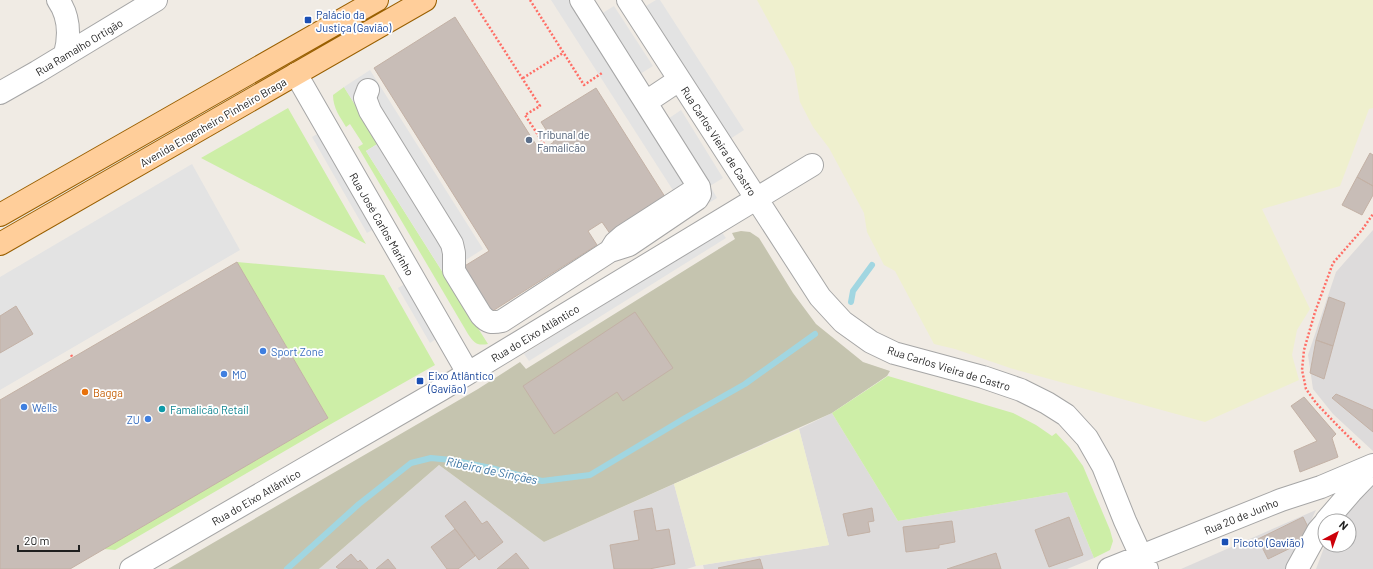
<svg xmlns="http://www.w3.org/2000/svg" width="1373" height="569" font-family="Barlow,sans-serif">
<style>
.residential{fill:#dddbdb}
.construction{fill:#c5c4af}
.farmland{fill:#eff0ce}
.grass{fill:#cdeea7}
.parking{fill:#e3e3e3}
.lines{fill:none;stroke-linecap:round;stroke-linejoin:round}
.stream{stroke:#a1d6e1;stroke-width:6}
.building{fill:#c8bdb7;stroke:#c3b1a5}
.minor-casing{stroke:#a6a6a6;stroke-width:24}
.major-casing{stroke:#995f00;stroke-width:24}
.path{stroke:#ff6e66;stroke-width:2.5;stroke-dasharray:2 2;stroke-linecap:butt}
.minor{stroke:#fff;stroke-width:22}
.major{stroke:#ffce9a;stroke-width:22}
.transit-dot{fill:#1a4fb4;stroke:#fff;stroke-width:1.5}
.service-dot{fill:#5c6f8a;stroke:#fff;stroke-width:1.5}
.shop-dot{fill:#3f7fe0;stroke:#fff;stroke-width:1.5}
.food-dot{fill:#e8710a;stroke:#fff;stroke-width:1.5}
.culture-dot{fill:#0f9aa8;stroke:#fff;stroke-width:1.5}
.labels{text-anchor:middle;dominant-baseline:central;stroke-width:3.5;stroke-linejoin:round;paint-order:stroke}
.transit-label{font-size:11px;fill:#164399;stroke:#fff;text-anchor:start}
.street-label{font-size:11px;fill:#1f1f1f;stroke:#fff}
.service-label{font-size:11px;fill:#4e5e75;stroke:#fff;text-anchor:start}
.shop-label{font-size:11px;fill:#366cbe;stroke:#fff;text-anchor:start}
.food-label{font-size:11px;fill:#c56008;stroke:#fff;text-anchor:start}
.culture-label{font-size:11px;fill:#0d838f;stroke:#fff;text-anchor:start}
.water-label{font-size:12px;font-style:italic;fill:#3f77a5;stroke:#fff}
</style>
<rect width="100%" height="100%" fill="#f0ebe4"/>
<path class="residential" d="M1373,230V451L1333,414L1313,389L1308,355L1336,272Z
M832,413L898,521L1067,492L1094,558L1067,569H704L703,565L829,545L799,429Z
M439,465L544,542L674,484L696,566L687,569H319Z
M1373,479V569H1316L1325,545H1349V521H1342Z
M1316,510L1288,569H1181Z"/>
<path class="construction" d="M741,231L750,232L759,238L793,293L816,324L863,362L890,371L887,376L832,413L544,542L439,465L319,569H168L478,389L520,362L526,369L735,239L732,233Z"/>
<path class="farmland" d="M757,0H1373V108L1369,109L1340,186L1262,209L1310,309L1297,330L1292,355L1299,380L1205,422L1010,368L955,349L934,344L895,271L884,265L867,232L864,213L829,148L813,127L800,102L794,68Z
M799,429L829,545L696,566L674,484Z"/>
<path class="grass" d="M344,87L379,143L366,151L488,344C477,346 474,343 468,334L358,147L363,144L350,124L346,127C340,117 333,108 333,95Z
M288,108L366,244L201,158Z
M237,262L384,275L435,365L331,424L115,550L104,549L328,418Z
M888,376L1013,413L1036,425L1052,436L1056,433L1070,448L1083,466L1110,530L1113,541L1110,550L1094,558L1067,492L898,521L832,413Z"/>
<path class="parking" d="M551,0H592L601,14L614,6L653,66L640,74L668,119L681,110L723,178L710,186L717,198L702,207L676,195Z
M656,0H660L744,130L730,139L646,6Z
M370,70L483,249L444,274L366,151L379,143L344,87Z
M319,133L374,229L367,233L312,137Z
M192,164L240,250L0,390V277Z
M721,231L726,238L529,361L524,354Z
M405,284L436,339L430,343L398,288Z"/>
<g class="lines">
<path class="stream" d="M851,302L853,291L872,265
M287,569L359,504L411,463L431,458L451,460L491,468L542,481L590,475L685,418L745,384L815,334"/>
</g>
<path class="building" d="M455,17L540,151L554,142L541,122L596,88L667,200L611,235L602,222L588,231L597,245L491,312L463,267L489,251L374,68Z
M1370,153L1373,155V186L1357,177Z
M1357,177L1373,186V195L1362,215L1342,205Z
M237,262L328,418L70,569H0V400Z
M1329,297L1345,303L1333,346L1316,340Z
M16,306L33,334L0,353V316Z
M635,312L673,368L623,401L617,392L554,434L523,386Z
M1316,340L1333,346L1324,379L1310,373Z
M1336,394L1373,410V432L1332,398Z
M1304,397L1336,434L1332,438L1338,457L1300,472L1294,451L1317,441L1291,406Z
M465,501L482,524L487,521L503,542L479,560L445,516Z
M652,508L656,531L669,529L675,564L649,569H614L610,545L639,540L634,511Z
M872,508L874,521L868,522L870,532L848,536L843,514Z
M1069,517L1083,555L1049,567L1035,530Z
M1303,517L1313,537L1268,559L1258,539Z
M952,521L955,542L939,545V548L906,552L903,527Z
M455,529L475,556L458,569H447L431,547Z
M516,553L529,569H497Z
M996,553L1001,569H947Z
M351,554L358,562L360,560L368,569H339L336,567Z
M388,559L396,569H376Z
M760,559L763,569H719L718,568Z"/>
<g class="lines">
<g class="minor-casing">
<path id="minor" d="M58,0C70,17 70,35 65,54
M581,0L699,187
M628,0L820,297L843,322L871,342L894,353L983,377L1021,390L1047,403L1066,415L1087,438L1103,466L1125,521L1147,569
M296,74L468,373
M368,90L365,98L370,111L446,234L452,244L454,253V271L481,315C488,323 492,323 502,321L610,251L615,243L623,236L699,187L700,194L697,199L629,245L610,251
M0,93L37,72L156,0
M646,102L679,80
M1326,521L1351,492L1373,469
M131,569L442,389L812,165
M1109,569L1281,500L1321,487L1373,465
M1297,569L1318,531L1325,523"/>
</g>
<g class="major-casing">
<path id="major" d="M0,215L377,0
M0,244L425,0"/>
</g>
<path class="path" d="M472,0L540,106L525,115L546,147
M530,0L584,85L602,73
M523,78L563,53
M71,355L73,358
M1360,448L1336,424L1316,403L1306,389L1302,370L1304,350L1315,312L1333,263L1362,230L1373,214"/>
<use href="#minor" class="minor"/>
<use href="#major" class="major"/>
</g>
<g class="transit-dot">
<rect x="304" y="16" width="8" height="8" rx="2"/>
<rect x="416" y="377" width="8" height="8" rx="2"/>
<rect x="1221" y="538" width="8" height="8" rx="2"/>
</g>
<circle class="service-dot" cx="529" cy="140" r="4"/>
<g class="shop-dot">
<circle cx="263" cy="351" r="4"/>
<circle cx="224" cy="374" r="4"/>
<circle cx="24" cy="407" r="4"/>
<circle cx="148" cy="419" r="4"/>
</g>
<circle class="food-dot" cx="85" cy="392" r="4"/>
<circle class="culture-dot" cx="162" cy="409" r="4"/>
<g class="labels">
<g class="transit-label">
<text x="316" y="14">Palácio da<tspan x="316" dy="13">Justiça (Gavião)</tspan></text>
<text x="428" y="375">Eixo Atlântico<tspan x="428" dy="13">(Gavião)</tspan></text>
<text x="1233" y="542">Picoto (Gavião)</text>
</g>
<g class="street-label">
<text transform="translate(79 47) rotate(-31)">Rua Ramalho Ortigão</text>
<text transform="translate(213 122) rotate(-30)">Avenida Engenheiro Pinheiro Braga</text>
<text transform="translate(719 141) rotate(57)">Rua Carlos Vieira de Castro</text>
<text transform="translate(382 224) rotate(60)">Rua José Carlos Marinho</text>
<text transform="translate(535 333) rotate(-31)">Rua do Eixo Atlântico</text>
<text transform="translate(949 368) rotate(17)">Rua Carlos Vieira de Castro</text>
<text transform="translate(256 497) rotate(-30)">Rua do Eixo Atlântico</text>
<text transform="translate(1241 516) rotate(-22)">Rua 20 de Junho</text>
</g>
<g class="service-label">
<text x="537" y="134">Tribunal de<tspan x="537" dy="13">Famalicão</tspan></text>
</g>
<g class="shop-label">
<text x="271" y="351">Sport Zone</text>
<text x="232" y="374">MO</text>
<text x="32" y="407">Wells</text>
<text x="140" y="419" text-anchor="end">ZU</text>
</g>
<g class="food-label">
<text x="93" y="392">Bagga</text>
</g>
<g class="culture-label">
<text x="170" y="409">Famalicão Retail</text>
</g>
<g class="water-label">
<text transform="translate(492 470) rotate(12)">Ribeira de Sinçães</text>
</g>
</g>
<g transform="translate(1337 533) rotate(41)"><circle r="19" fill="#ffffff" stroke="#a5a5a5"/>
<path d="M0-3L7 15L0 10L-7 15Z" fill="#cd000a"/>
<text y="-6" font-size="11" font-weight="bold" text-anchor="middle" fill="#1f1f1f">N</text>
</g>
<path d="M18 545v6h61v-6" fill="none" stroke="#1f1f1f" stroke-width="2"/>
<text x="24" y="545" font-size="12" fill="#1f1f1f" stroke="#ffffff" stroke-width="3" paint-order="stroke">20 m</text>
</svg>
